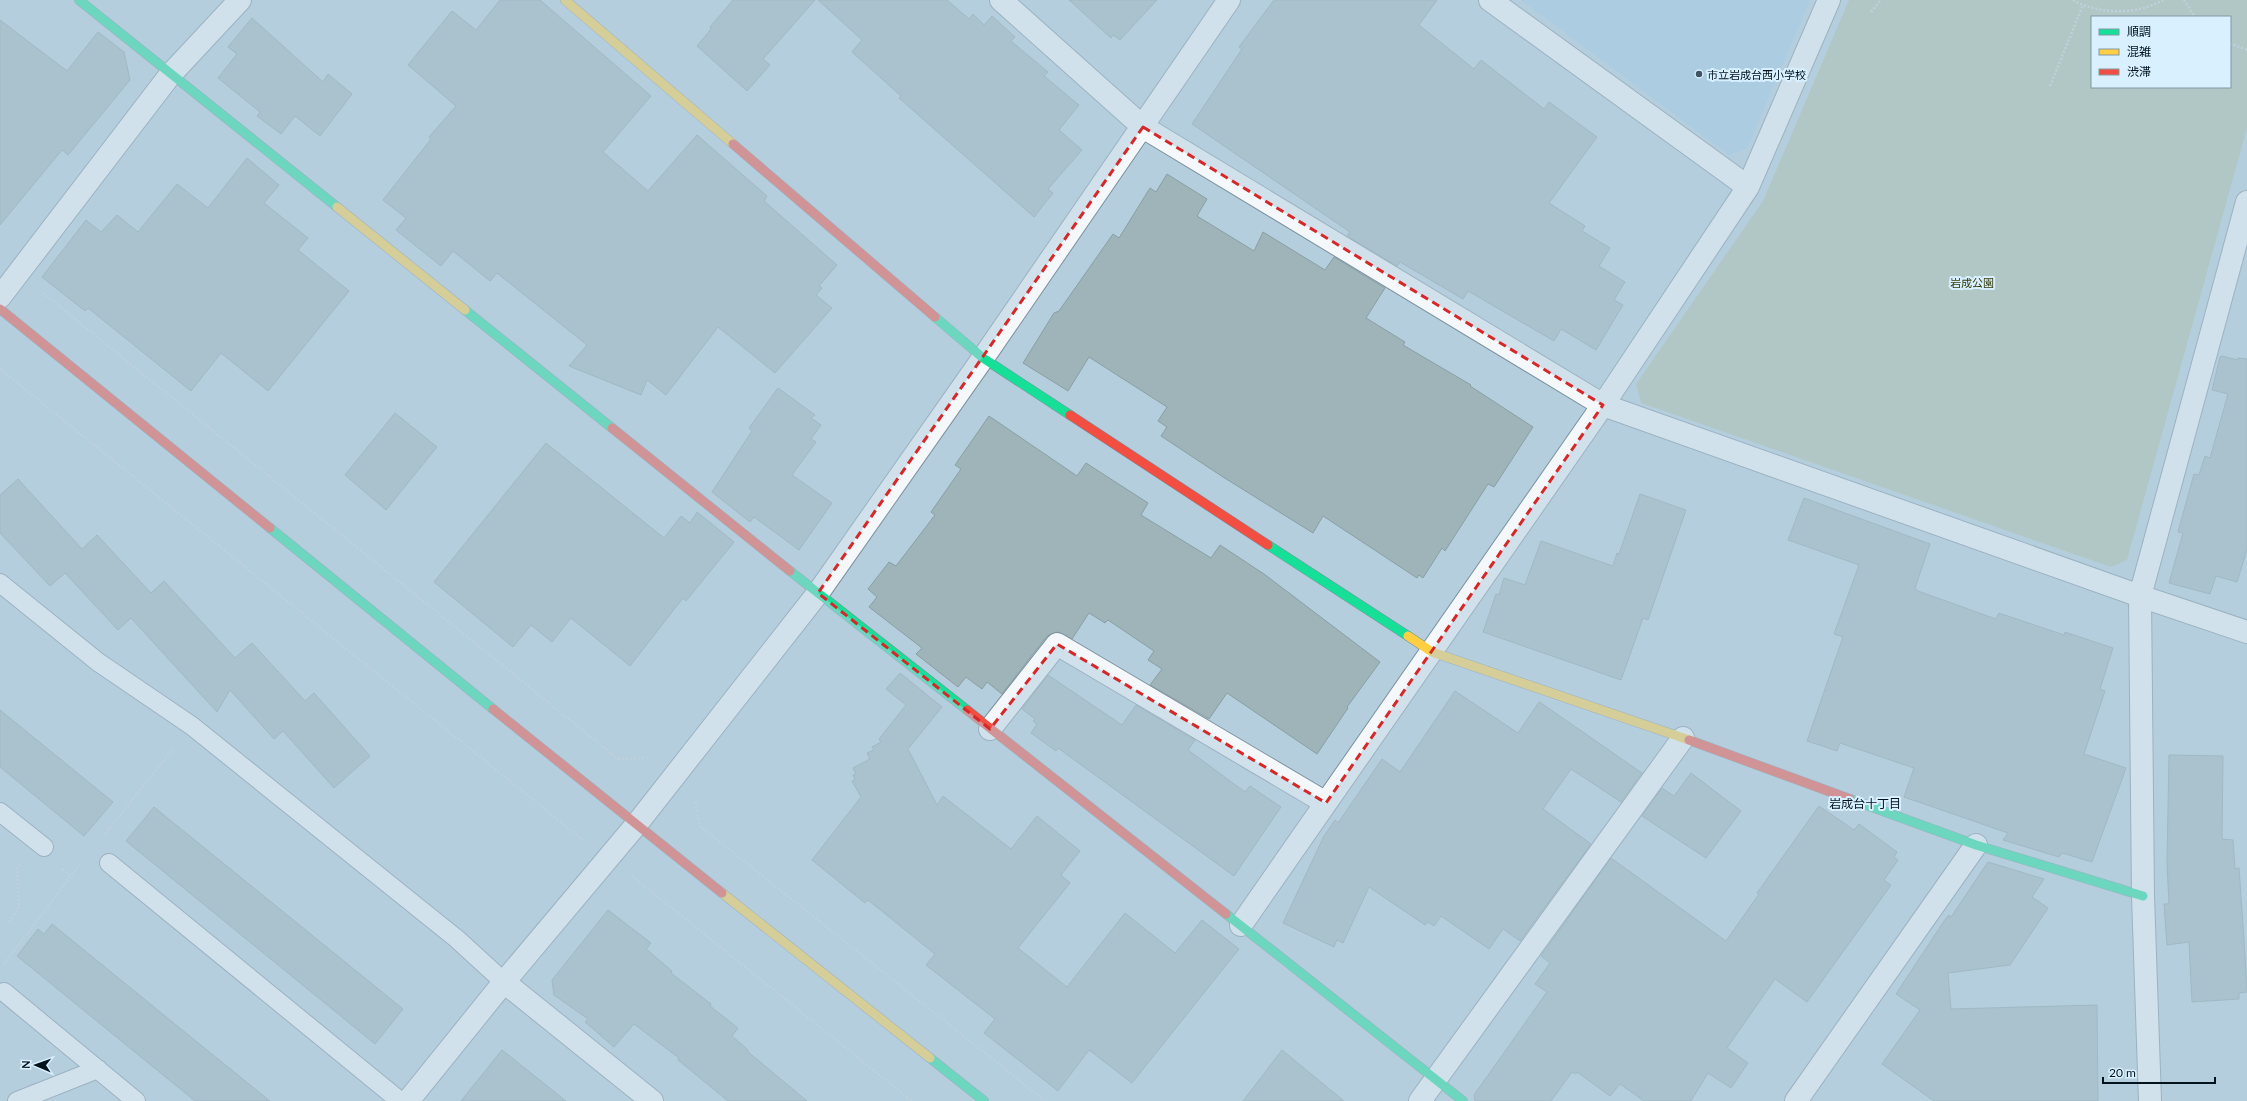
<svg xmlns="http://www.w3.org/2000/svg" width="2247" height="1101" font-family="Lato,'Noto Sans JP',sans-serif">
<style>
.built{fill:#a0cae4}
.green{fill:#aebfa8;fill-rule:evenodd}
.building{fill:#9eb4b9;stroke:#899fa3}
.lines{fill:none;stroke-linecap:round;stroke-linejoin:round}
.lane-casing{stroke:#7c919d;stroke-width:20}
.street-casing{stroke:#7c919d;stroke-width:24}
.fast-casing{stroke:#7c919d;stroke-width:10}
.slow-casing{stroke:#7c919d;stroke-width:10}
.jam-casing{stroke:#7c919d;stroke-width:10}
.path{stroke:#cbd3d8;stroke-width:2.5;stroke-dasharray:2 2;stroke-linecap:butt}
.lane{stroke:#f4f8fa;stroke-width:18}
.street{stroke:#f4f8fa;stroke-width:22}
.fast{stroke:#16e098;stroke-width:9}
.slow{stroke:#ffcf43;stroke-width:9}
.jam{stroke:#f24e42;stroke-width:9}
.marked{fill:none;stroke:#d62828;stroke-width:3;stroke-dasharray:8 5;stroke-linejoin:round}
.poi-dot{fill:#405461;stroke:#d8f0ff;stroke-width:1.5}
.labels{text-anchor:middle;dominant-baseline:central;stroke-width:4;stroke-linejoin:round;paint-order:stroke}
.poi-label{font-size:11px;fill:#02131d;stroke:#d8f0ff;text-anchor:start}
.park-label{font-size:11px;fill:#353a09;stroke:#d8f0ff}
.neighbourhood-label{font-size:12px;fill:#02131d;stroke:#d8f0ff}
</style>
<rect width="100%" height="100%" fill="#b4cede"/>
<path class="built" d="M1521,0H1810L1747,148L1729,155Z"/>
<path class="green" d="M1849,0H2247V128L2127,560L2111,567L1641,403L1636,384L1763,201ZM2092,17H2230V87H2092Z"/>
<path class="building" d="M500,0H540L651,96L603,152L648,191L697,135L767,196L764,201L837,265L819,286L822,288L816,295L832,308L775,373L718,327L666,395L647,380L641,395L569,366L587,345L497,273L490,281L453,251L441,266L396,230L406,218L383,200L431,139L429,137L456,106L408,65L452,11L476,30Z
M733,0H815L763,59L770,65L747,91L697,46L711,29L710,27Z
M818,0H947L969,19L973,14L984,25L992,16L1015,37L1011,41L1048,72L1044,76L1079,105L1059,130L1082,150L1048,189L1053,193L1034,217L899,98L901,96L852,52L862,40Z
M1069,0H1157L1120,40L1113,35L1111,38Z
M1274,0H1437L1419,25L1474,69L1481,60L1544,109L1549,102L1597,137L1549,203L1585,226L1582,231L1610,248L1599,266L1625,282L1614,300L1623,305L1596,350L1561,329L1554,341L1468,291L1463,299L1400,262L1397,266L1347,236L1350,232L1192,124L1242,49L1239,47Z
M252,18L323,82L328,74L352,94L320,136L295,116L281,134L257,116L260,112L218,78L237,54L228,47Z
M0,20L67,71L98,32L124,52L130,80L68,155L62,150L0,225Z
M247,158L279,185L264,203L308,238L298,250L349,291L268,391L221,353L191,391L88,308L85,311L42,277L86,220L101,232L117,215L138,232L177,184L208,208Z
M1167,174L1207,199L1197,216L1254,251L1263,232L1325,270L1334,257L1385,288L1366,318L1405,342L1403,345L1471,385L1470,386L1533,427L1494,487L1488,484L1445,551L1442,548L1423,578L1419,575L1417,578L1323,516L1313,533L1223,477L1161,436L1167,427L1158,421L1167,407L1089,357L1068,391L1023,363L1054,313L1059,311L1113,234L1119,238L1150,188L1156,192Z
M2222,356L2238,360V358L2247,359V550L2237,582L2216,576L2210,594L2169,583L2183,533L2178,532L2194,474L2199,475L2205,456L2210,458L2228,394L2212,390L2220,357Z
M778,388L815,415L811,418L821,425L811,439L816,442L792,475L832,503L799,550L754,517L750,522L712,492L752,431L749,428Z
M395,413L437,447L386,510L345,475Z
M989,416L1077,476L1086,463L1148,503L1141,515L1211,558L1220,545L1264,574L1380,662L1347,707L1348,708L1317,754L1227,693L1209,719L1150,685L1162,669L1148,660L1154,651L1108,620L1105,623L1089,613L1072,639L1058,632L1047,636L1002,694L987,682L982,689L966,677L958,687L916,654L922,648L869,607L877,597L868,589L889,562L896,566L935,515L931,512L961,469L955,465Z
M546,443L664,538L681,516L690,523L697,512L734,542L686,601L683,598L630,666L571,618L552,642L531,625L513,647L434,582Z
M18,479L82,549L97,535L151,593L164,581L235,658L252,643L305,701L314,693L370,756L334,788L283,731L274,739L230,690L217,712L131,618L118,630L65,573L50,586L0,533V495Z
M1640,494L1686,510L1648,620L1643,618L1621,680L1483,632L1496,594L1499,595L1504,578L1525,585L1541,541L1613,566L1617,553L1619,554Z
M1804,498L1930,544L1915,588L1918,591L1996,619L1999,613L2064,635L2065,632L2113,648L2100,689L2105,691L2084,754L2126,768L2092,862L2062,853L2059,857L2003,840L2008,833L1904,797L1914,768L1840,743L1837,751L1807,741L1843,637L1834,634L1859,565L1788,540Z
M900,673L942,707L908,749L937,805L943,796L1011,849L1037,816L1080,851L1061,875L1070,883L1018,948L1067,987L1125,913L1175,953L1202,920L1239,949L1132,1083L1089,1050L1058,1091L984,1033L995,1019L926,965L935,954L868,900L865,903L812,860L861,797L852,781L855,779L853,775L856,774L853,768L870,759L867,753L874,750L872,747L881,742L879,739L906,705L886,689Z
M1048,675L1122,725L1136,705L1195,740L1188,750L1245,792L1250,786L1281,807L1234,876L1058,748L1056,751L1031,733L1037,724L1033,721L1035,719L1022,709Z
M1455,691L1518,733L1539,702L1541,703L1642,773L1621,802L1571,769L1543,809L1591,844L1520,941L1503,929L1489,949L1441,916L1434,926L1428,922L1425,925L1369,887L1343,943L1337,940L1334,947L1283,923L1324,836L1335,820L1338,823L1382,759L1400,772Z
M0,710L113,802L84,836L0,767Z
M2169,755L2223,756L2222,839L2233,840L2235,869L2239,868L2245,955L2247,992L2239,993V999L2192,1002L2189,942L2167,945L2164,904H2169L2167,863Z
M1691,773L1741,811L1706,858L1642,816L1662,788L1674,796Z
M1819,806L1854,830L1859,824L1897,852L1894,857L1898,860L1884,880L1891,885L1807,1002L1775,979L1727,1048L1748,1063L1731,1088L1708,1073L1691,1101H1644L1620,1084L1610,1096L1577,1072L1576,1074L1572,1072L1551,1101H1475L1474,1095L1547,992L1535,984L1550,963L1541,956L1611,858L1726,941L1759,894L1757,893Z
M154,807L403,1009L375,1044L126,841Z
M1988,862L2044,879L2032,897L2048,908L2010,965L1948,973L1951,1009L2097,1005L2098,1101H1934L1882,1064L1920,1010L1896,994L1944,921L1949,915L1951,917Z
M608,910L651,943L646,949L672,971L671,973L711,1004L710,1006L738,1028L732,1036L748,1050L747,1051L807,1101H728L678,1060L679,1058L634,1024L614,1047L585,1022L588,1019L554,995L552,980Z
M52,924L197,1042L270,1101H195L17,956L38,929L44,934Z
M502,1050L566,1101H461Z
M1282,1050L1344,1101H1243Z"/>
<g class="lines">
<g class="lane-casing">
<path id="lane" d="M0,583L98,662L192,726L457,939L504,982
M0,812L44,847
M109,863L400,1101
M4,992L136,1101
M17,1101L98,1069"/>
</g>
<g class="street-casing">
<path id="street" d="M1001,0L1143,127L1603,405L2140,596L2247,632
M1490,0L1748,187
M0,297L170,75L240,0
M990,729L1057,644L1326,803
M1241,925L1603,405L1748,187L1829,0
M504,982L652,1101
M408,1101L504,982L636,825L818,593L983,358L1229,0
M1420,1101L1683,738
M1796,1101L1976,845
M2150,1101L2143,896L2140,596L2247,202"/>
</g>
<g class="fast-casing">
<path id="fast" d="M79,0L337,207
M465,310L612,428
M935,317L983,358L1070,415
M270,528L493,709
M1268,545L1408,636
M790,571L967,710
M1850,799L1976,845L2143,896
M1226,914L1463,1101
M930,1058L984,1101"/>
</g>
<g class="slow-casing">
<path id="slow" d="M565,0L733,144
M337,207L465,310
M1408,636L1432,652L1689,740
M722,893L930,1058"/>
</g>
<g class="jam-casing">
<path id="jam" d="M733,144L935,317
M0,309L270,528
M1070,415L1268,545
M612,428L790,571
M493,709L722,893
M967,710L1226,914
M1689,740L1850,799"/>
</g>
<path class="path" d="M2073,0C2100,15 2137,15 2163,0
M2184,0L2195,17
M1871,12L1881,0
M2230,43L2247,50
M2050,86L2083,5
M43,293L618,759L648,758
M0,369L583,840
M695,802L700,826L1045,1101
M105,834L173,749
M62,869L71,876
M632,876L912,1101
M9,922L19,907L17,868L21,864
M4,964L80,864"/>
<use href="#lane" class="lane"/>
<use href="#street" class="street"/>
<use href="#fast" class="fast"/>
<use href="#slow" class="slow"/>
<use href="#jam" class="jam"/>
</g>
<path d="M0 0H2247V1101H0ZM1143,127L1603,405L1326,803L1057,644L990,729L818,593Z" fill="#b4cede" fill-opacity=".55" fill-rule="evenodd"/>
<path class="marked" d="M1143,127L1603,405L1326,803L1057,644L990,729L818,593Z"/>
<circle class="poi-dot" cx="1699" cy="74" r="4"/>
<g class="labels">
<g class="poi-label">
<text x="1707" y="74">市立岩成台西小学校</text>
</g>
<g class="park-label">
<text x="1972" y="282">岩成公園</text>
</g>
<g class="neighbourhood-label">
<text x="1865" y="803">岩成台十丁目</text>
</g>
</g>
<rect x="2091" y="16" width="140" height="72" fill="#d8f0ff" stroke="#8298a5"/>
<rect x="2099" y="29" width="20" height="6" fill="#16e098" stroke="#8298a5"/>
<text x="2127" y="36" font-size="12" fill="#02131d">順調</text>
<rect x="2099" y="49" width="20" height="6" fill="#ffcf43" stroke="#8298a5"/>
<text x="2127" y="56" font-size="12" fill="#02131d">混雑</text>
<rect x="2099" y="69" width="20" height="6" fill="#f24e42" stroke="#8298a5"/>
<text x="2127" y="76" font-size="12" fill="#02131d">渋滞</text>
<g transform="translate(36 1065) rotate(272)" stroke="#d8f0ff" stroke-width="3" paint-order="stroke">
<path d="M0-3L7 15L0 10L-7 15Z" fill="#02131d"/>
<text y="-6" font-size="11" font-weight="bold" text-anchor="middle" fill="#02131d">N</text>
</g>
<path d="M2103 1077v6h112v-6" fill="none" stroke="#02131d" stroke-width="2"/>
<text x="2109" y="1077" font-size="12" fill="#02131d" stroke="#d8f0ff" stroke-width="3" paint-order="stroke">20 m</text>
</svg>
